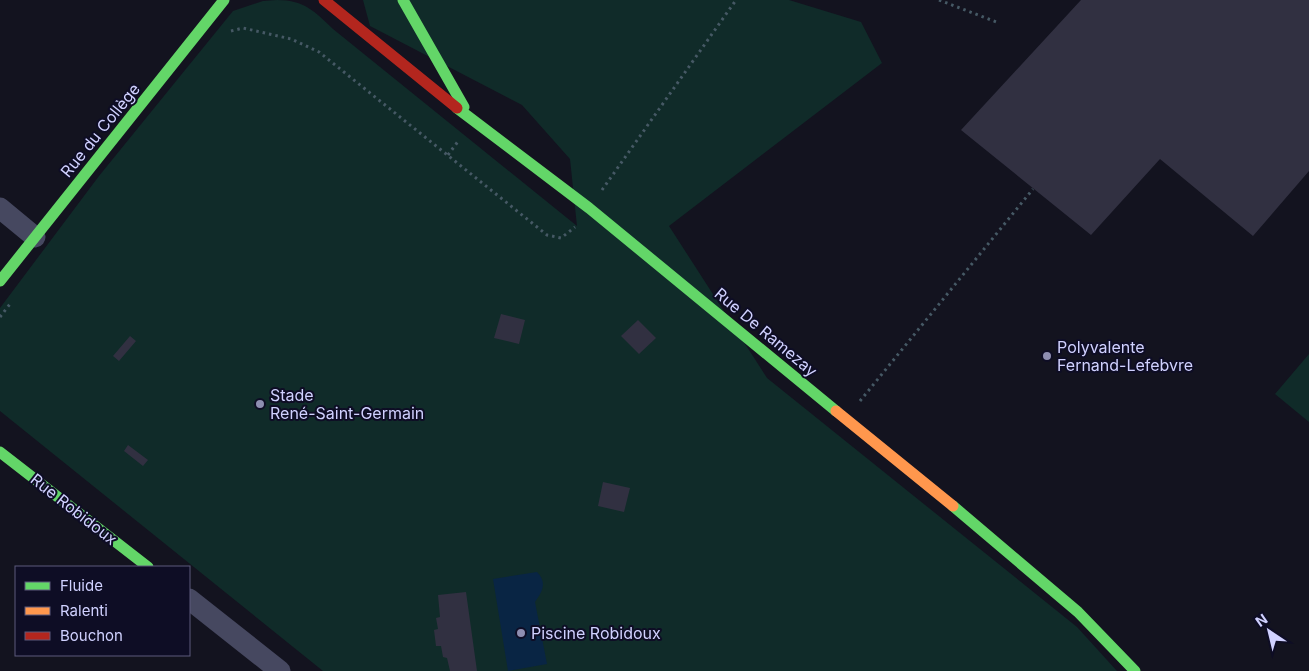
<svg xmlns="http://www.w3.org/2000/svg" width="1309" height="671" font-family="Inter,sans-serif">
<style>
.green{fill:#102b29}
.water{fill:#092544}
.building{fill:#313041}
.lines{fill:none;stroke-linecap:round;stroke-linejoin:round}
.path{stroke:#465965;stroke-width:3;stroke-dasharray:2.5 4;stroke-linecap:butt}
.street{stroke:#464860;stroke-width:21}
.fast{stroke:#63d668;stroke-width:11}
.slow{stroke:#ff974d;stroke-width:11}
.jam{stroke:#b3261e;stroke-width:11}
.poi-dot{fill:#8e8eb1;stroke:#0e0d25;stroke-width:2}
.labels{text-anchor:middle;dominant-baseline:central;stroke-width:4;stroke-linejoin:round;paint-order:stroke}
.street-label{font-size:16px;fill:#d0d1ff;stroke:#0e0d25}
.poi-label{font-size:16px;fill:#d0d1ff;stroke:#0e0d25;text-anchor:start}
</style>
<rect width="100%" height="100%" fill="#13131f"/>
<path class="green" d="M277,0C305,0 315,12 333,29L577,226L570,159L522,105L370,26L363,0H789L861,22L882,63L669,226L767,378L1077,627L1117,671H323L0,411V308L99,176L233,11L263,1Z
M1309,354V422L1275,394Z"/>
<path class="water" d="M537,572C547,582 543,591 535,602L547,664L508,671L493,579Z"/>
<path class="building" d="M1081,0H1309V171L1253,236L1160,159L1091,235L961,130Z
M501,314L525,320L519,344L494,338Z
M638,320L656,338L639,354L621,336Z
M130,336L136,341L119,361L113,356Z
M128,445L148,460L143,466L124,451Z
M603,482L630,488L624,512L598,506Z
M466,592L477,671H450L447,658L443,657L441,646H436L434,630L438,629L436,618L440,617L438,595Z"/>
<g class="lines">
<path class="path" d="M939,0L999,23
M231,31L243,28L291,39L319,52L547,235L561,238L575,227
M448,155L459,140
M602,190L736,0
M0,317L10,304
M860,401L1033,189"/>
<path class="street" d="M0,208L35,237
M189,599L280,671"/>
<path class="fast" d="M403,0L464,107
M457,108L589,208L836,411
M0,281L224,0
M0,452L148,567
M953,506L1078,612L1135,671"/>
<path class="slow" d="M836,411L953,506"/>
<path class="jam" d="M324,0L457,108"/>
</g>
<g class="poi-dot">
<circle cx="1047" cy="356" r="5"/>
<circle cx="260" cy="404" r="5"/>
<circle cx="521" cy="633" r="5"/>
</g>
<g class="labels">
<g class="street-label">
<text transform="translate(100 130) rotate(-51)">Rue du Collège</text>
<text transform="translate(766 332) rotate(40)">Rue De Ramezay</text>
<text transform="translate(74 509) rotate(38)">Rue Robidoux</text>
</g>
<g class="poi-label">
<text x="1057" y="347">Polyvalente<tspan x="1057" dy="18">Fernand-Lefebvre</tspan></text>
<text x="270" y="395">Stade<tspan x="270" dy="18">René-Saint-Germain</tspan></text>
<text x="531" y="633">Piscine Robidoux</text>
</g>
</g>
<rect x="15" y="566" width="175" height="90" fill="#0e0d25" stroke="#5c5b7c"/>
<rect x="25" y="582" width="25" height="8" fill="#63d668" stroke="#5c5b7c"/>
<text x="60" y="591" font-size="15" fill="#d0d1ff">Fluide</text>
<rect x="25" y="607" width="25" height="8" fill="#ff974d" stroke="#5c5b7c"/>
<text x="60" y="616" font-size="15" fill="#d0d1ff">Ralenti</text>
<rect x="25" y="632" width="25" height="8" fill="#b3261e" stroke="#5c5b7c"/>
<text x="60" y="641" font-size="15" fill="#d0d1ff">Bouchon</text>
<g transform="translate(1269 631) rotate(325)" stroke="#0e0d25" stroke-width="4" paint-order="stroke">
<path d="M0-4L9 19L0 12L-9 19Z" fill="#d0d1ff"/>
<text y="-8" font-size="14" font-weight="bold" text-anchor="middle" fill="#d0d1ff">N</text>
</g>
</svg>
